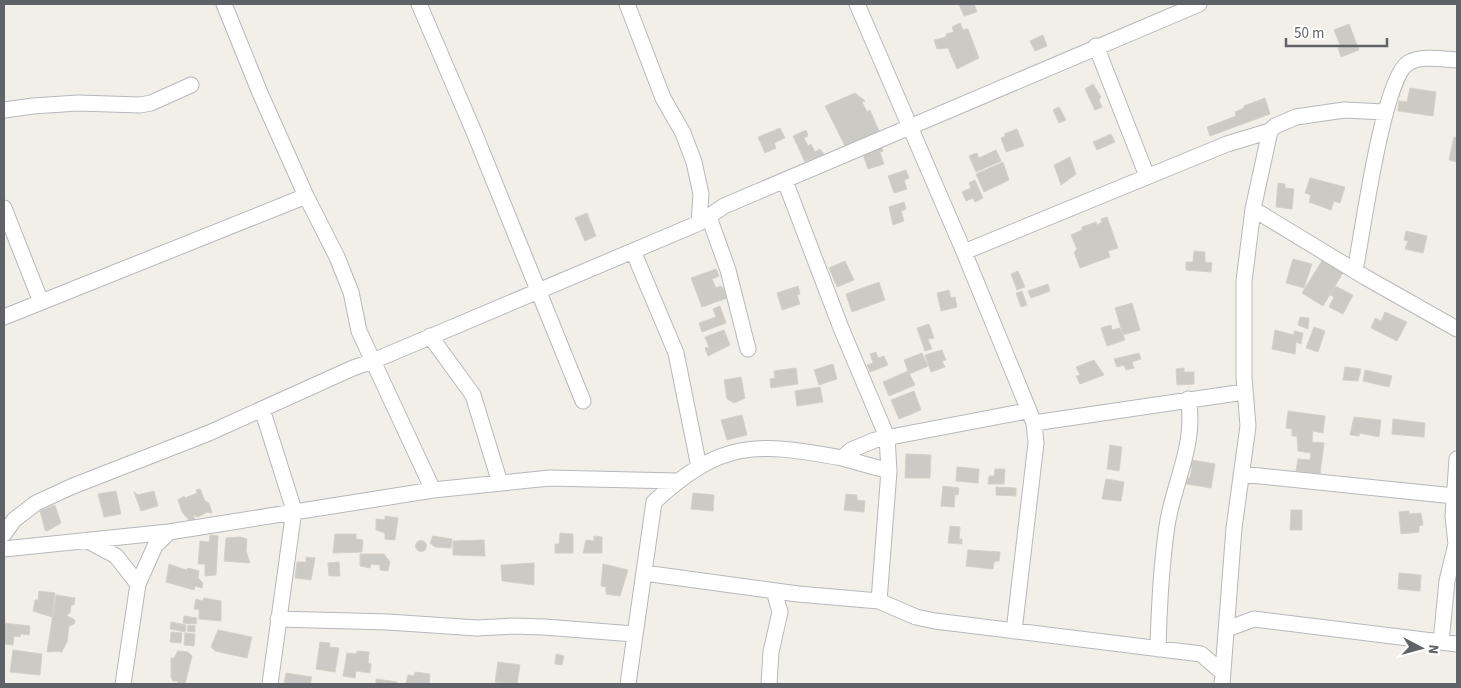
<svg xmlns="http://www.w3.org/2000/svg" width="1461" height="688" font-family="'Source Sans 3',sans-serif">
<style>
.building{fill:#cccac5;stroke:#d6d1c6}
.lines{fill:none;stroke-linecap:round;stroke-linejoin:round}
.minor-casing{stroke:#b5b8bc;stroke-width:17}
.minor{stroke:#fff;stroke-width:15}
</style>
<rect width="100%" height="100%" fill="#f1efe8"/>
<path class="building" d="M959,4H974L977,12L964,16Z
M960,23L963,30L968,29L979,58L957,69L948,48L937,49L934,40L946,37V34L954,32L952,27Z
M1349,24L1359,50L1341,57L1338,48L1341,47L1334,30Z
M1043,35L1047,46L1035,51L1030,41Z
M1093,84L1101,97L1099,100L1102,107L1095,110L1085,89Z
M1410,88L1436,92L1433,116L1398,111L1399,101L1407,102Z
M855,93L865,101L862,102L867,112L870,110L879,131L845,146L825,106Z
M1265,98L1270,114L1210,136L1207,127L1236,116L1235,112L1244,108V106Z
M1059,107L1066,120L1059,123L1053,110Z
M780,128L785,138L774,143L776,148L765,153L758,137Z
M1017,129L1024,146L1006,152L1001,138L1006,136L1004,134Z
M806,130L808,136L804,138L808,146L811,144L815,152L820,149L824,154L805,162L793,136Z
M1111,134L1115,142L1097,150L1093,142Z
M1454,137L1457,138V162L1449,160Z
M881,145L883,151L880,152L884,164L868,169L862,151Z
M996,150L1001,161L976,172L969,156L977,153L979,158Z
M1070,157L1076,174L1061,185L1054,165Z
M1003,162L1009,180L984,192L976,174Z
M906,170L909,178L904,180L907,189L894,193L888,176Z
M1310,178L1345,187L1340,203L1334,201L1331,210L1309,202L1311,195L1305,193Z
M975,180L983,198L975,202L973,198L966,201L962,192L971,188L969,183Z
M1278,183L1285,184V188L1294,189L1292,209L1276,207Z
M904,202L906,209L901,211L904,221L893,225L889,207Z
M587,213L596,236L585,241L575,218Z
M1107,217L1118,248L1108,251L1110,257L1080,268L1074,252L1077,249L1071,235L1082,230V227L1096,222L1097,225L1102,222L1101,219Z
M1406,231L1427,236L1423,253L1405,249L1408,241L1404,240Z
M1194,251L1205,252V262L1212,263L1211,272L1186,270V262H1193Z
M1293,259L1312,264L1304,288L1286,283Z
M1323,259L1344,271L1323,306L1302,293Z
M845,261L854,280L837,287L829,268Z
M716,269L719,276L712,279L716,288L720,286L723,288L727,298L702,307L691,278Z
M1018,271L1025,287L1017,290L1011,274Z
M879,282L885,300L852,312L846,294Z
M1048,284L1050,291L1031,298L1028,291Z
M798,286L800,294L797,295L800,304L782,310L777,293Z
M1335,286L1353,295L1343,314L1329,307L1334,297L1330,295Z
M949,290L951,298L955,297L957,307L941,311L937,293Z
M1022,291L1027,305L1021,307L1016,293Z
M1132,303L1140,330L1123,335L1115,308Z
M720,306L726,323L702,332L699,323L716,317L713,309Z
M1385,312L1407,322L1397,341L1371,328L1375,318L1381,321Z
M1300,317L1309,318L1308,329L1298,325Z
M929,324L934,338L928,339L932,349L925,351L917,328Z
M1111,325L1112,330L1120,328L1125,340L1107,346L1101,328Z
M1314,327L1325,331L1318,352L1306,348Z
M724,330L730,345L708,356L705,348L709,347L705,337Z
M1275,330L1294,335V331L1303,333L1301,344L1296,342L1295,354L1272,349Z
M942,350L946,360L942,361L945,367L931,372L925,355Z
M876,352L878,358L884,356L888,365L870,372L867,365L873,363L870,354Z
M922,353L928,366L909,374L904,360Z
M1139,353L1141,359L1132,362L1134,368L1126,370L1124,365L1117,367L1114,359Z
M1094,360L1104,375L1080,384L1076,376L1080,375L1076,367Z
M833,364L837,379L819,385L814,370Z
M1345,367L1361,369L1358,381L1343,380Z
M796,368L798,384L771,388L770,379L775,378L774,371Z
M1184,368V372H1194V384L1177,385L1176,369Z
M1365,370L1392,376L1389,387L1363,381Z
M908,371L915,385L889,396L883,382Z
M741,377L745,398L734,403L727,399L724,380Z
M820,387L823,402L797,406L795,391Z
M914,391L921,410L899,419L891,400Z
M1288,411L1325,416L1323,433L1313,431L1312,442L1324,443L1320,474L1296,471L1298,459L1310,460L1311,453L1298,451L1297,436H1292V429L1286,428Z
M742,415L747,435L727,440L721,420Z
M1354,417L1381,420L1379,437L1360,433L1359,436L1350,435Z
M1393,419L1425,423L1424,437L1392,434Z
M1110,445L1122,447L1119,471L1107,469Z
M906,454L931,455L930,478H905Z
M1186,459L1215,464L1211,488L1180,483L1181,477L1190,478L1192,467L1185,466Z
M957,467L979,469L978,483L956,481Z
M995,469H1005L1004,484H988L989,476H994Z
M1106,479L1124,482L1121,501L1102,499Z
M943,486L959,488L958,495L955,494L954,507L941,506Z
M996,487L1016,488V496L996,495Z
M200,489L205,501L209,503L212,513L207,512L198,517L193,515L195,520H189L182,512L178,500L184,496L185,498L197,493L196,490Z
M116,491L121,514L104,517L98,494Z
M154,491L158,506L141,511L134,492L138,495Z
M693,493L714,495L713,511L691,509Z
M846,494L857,495V500L865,501L864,512L844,510Z
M55,505L61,523L47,531L45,530L40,511Z
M1291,510H1302V530H1290Z
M1409,511V514L1421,513L1423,525L1419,526V532L1401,534L1399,512Z
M385,516L398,518L395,540L385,539V533L376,530V519L385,520Z
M950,526L960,527L959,539H962V544L948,543Z
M560,533L573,534V553H555V544H559Z
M335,534H356V539L363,540L362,552L333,553Z
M210,535L218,536L216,575L205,576V564H198L200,541L209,542Z
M433,536L452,539L451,548L435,547L430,543Z
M594,536L602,537V553H583L586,540L594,541Z
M240,537L247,539L246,551L250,563L224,561L226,538Z
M484,540L485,556L453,555V541Z
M415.5 546a5.5 5.5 0 1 1 11 0a5.5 5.5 0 1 1-11 0Z
M968,550L1000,552L999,561L994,562L993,569L966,566Z
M360,554H384L390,562L388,571L380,570V565L371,564L370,568L360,566Z
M306,557L315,558L311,580L295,578L297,562H306Z
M339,562L340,576H329L328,563Z
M534,563V585L502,581L501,565Z
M169,564L186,570L188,568L199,571L198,578L203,583L202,588L195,586L194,590L166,582Z
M603,564L628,570L620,596L606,594V587L601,586Z
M1399,573L1421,575L1420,591L1398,589Z
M39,591L55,593L52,617L33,611L35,600H38Z
M56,595L75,598L74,605H71L70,613L66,615L75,620L74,624L69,626L67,642L61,653V651L47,652Z
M204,598L221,601V621L199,619V609H194L196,599L202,601Z
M184,616L197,618L196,624L183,623Z
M171,622L186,625L185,632L170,629Z
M4,623L30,626L29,635L21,634L20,637L14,636L13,645L4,644Z
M188,625L195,626V632L187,631Z
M218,630L252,637L247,658L215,651L211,647Z
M171,632L182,633L181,643L170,642Z
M185,633L195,634L194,646L184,645Z
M320,642L330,643L329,647L339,648L335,672L316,669Z
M13,650L42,654L40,675L10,672Z
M178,651L188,652L192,656L185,684H177L178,681H173L171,677V658H174Z
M357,651L369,652L368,663L371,664L370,673L356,671L355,678L343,676L347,653L356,654Z
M556,654L564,656L562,665L555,664Z
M498,662L520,665L517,684L495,682Z
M415,672L430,674L429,684H406L408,675L414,676Z
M286,673L312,677L310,684H284Z
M376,679L397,682V684H376Z"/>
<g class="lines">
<g class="minor-casing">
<path id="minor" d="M224,4L260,93L306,196L337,257L351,292L359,331L433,490
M419,4L474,132L583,401
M627,4L663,98L683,133L694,162L701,194L699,223
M857,4L964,252L1034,423L1036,443L1014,631
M1096,46L1147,176
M4,110L33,106L78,103L140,105L151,103L191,85
M785,181L841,328L887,437L889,471L879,601
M4,208L41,302
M1253,209L1365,277L1457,329
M709,217L728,270L748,349
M633,251L676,353L699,467
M964,252L1227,144L1270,131L1275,126L1296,117L1344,110L1385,112
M1355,271C1362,236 1383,78 1408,63C1421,55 1443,59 1457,60
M4,317L306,196
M430,336L473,395L500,483
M262,409L294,510L270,684
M1034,423L1244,392
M842,458L889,471
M1241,474L1454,496
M4,534L14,520L36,503L73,486L209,433L353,368L373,361L699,223L724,206L1199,4
M88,541L116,556L138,584
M4,549L169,532L433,490L550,478L676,481
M644,573L798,594L879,601L916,617L935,621L1201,654L1222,672
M278,619L388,622L477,628L513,626L544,627L634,634
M1227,629L1254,619L1457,644
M1441,642L1447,581L1456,544L1453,516L1457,459
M1158,649C1159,608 1161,567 1167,526C1173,484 1197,443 1188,399
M123,684L138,584L155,546L169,532
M628,684L654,502C721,440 756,442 842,458L851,450L875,440L1027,411
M769,684L771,652L780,612L774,591
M1222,684L1234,528L1248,426L1244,377V281L1253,209L1270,131"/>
</g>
<use href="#minor" class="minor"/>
</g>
<rect width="1461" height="688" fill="none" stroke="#5f6368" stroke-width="10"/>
<g transform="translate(1421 648) rotate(96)" stroke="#ffffff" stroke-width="4" paint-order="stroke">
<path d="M0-4L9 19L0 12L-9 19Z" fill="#5f6368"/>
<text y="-8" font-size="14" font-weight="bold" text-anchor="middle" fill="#5f6368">N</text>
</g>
<path d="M1286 38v8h101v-8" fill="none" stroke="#5f6368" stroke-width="2.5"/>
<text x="1294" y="38" font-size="15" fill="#5f6368" stroke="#ffffff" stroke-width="4" paint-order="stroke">50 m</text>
</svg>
